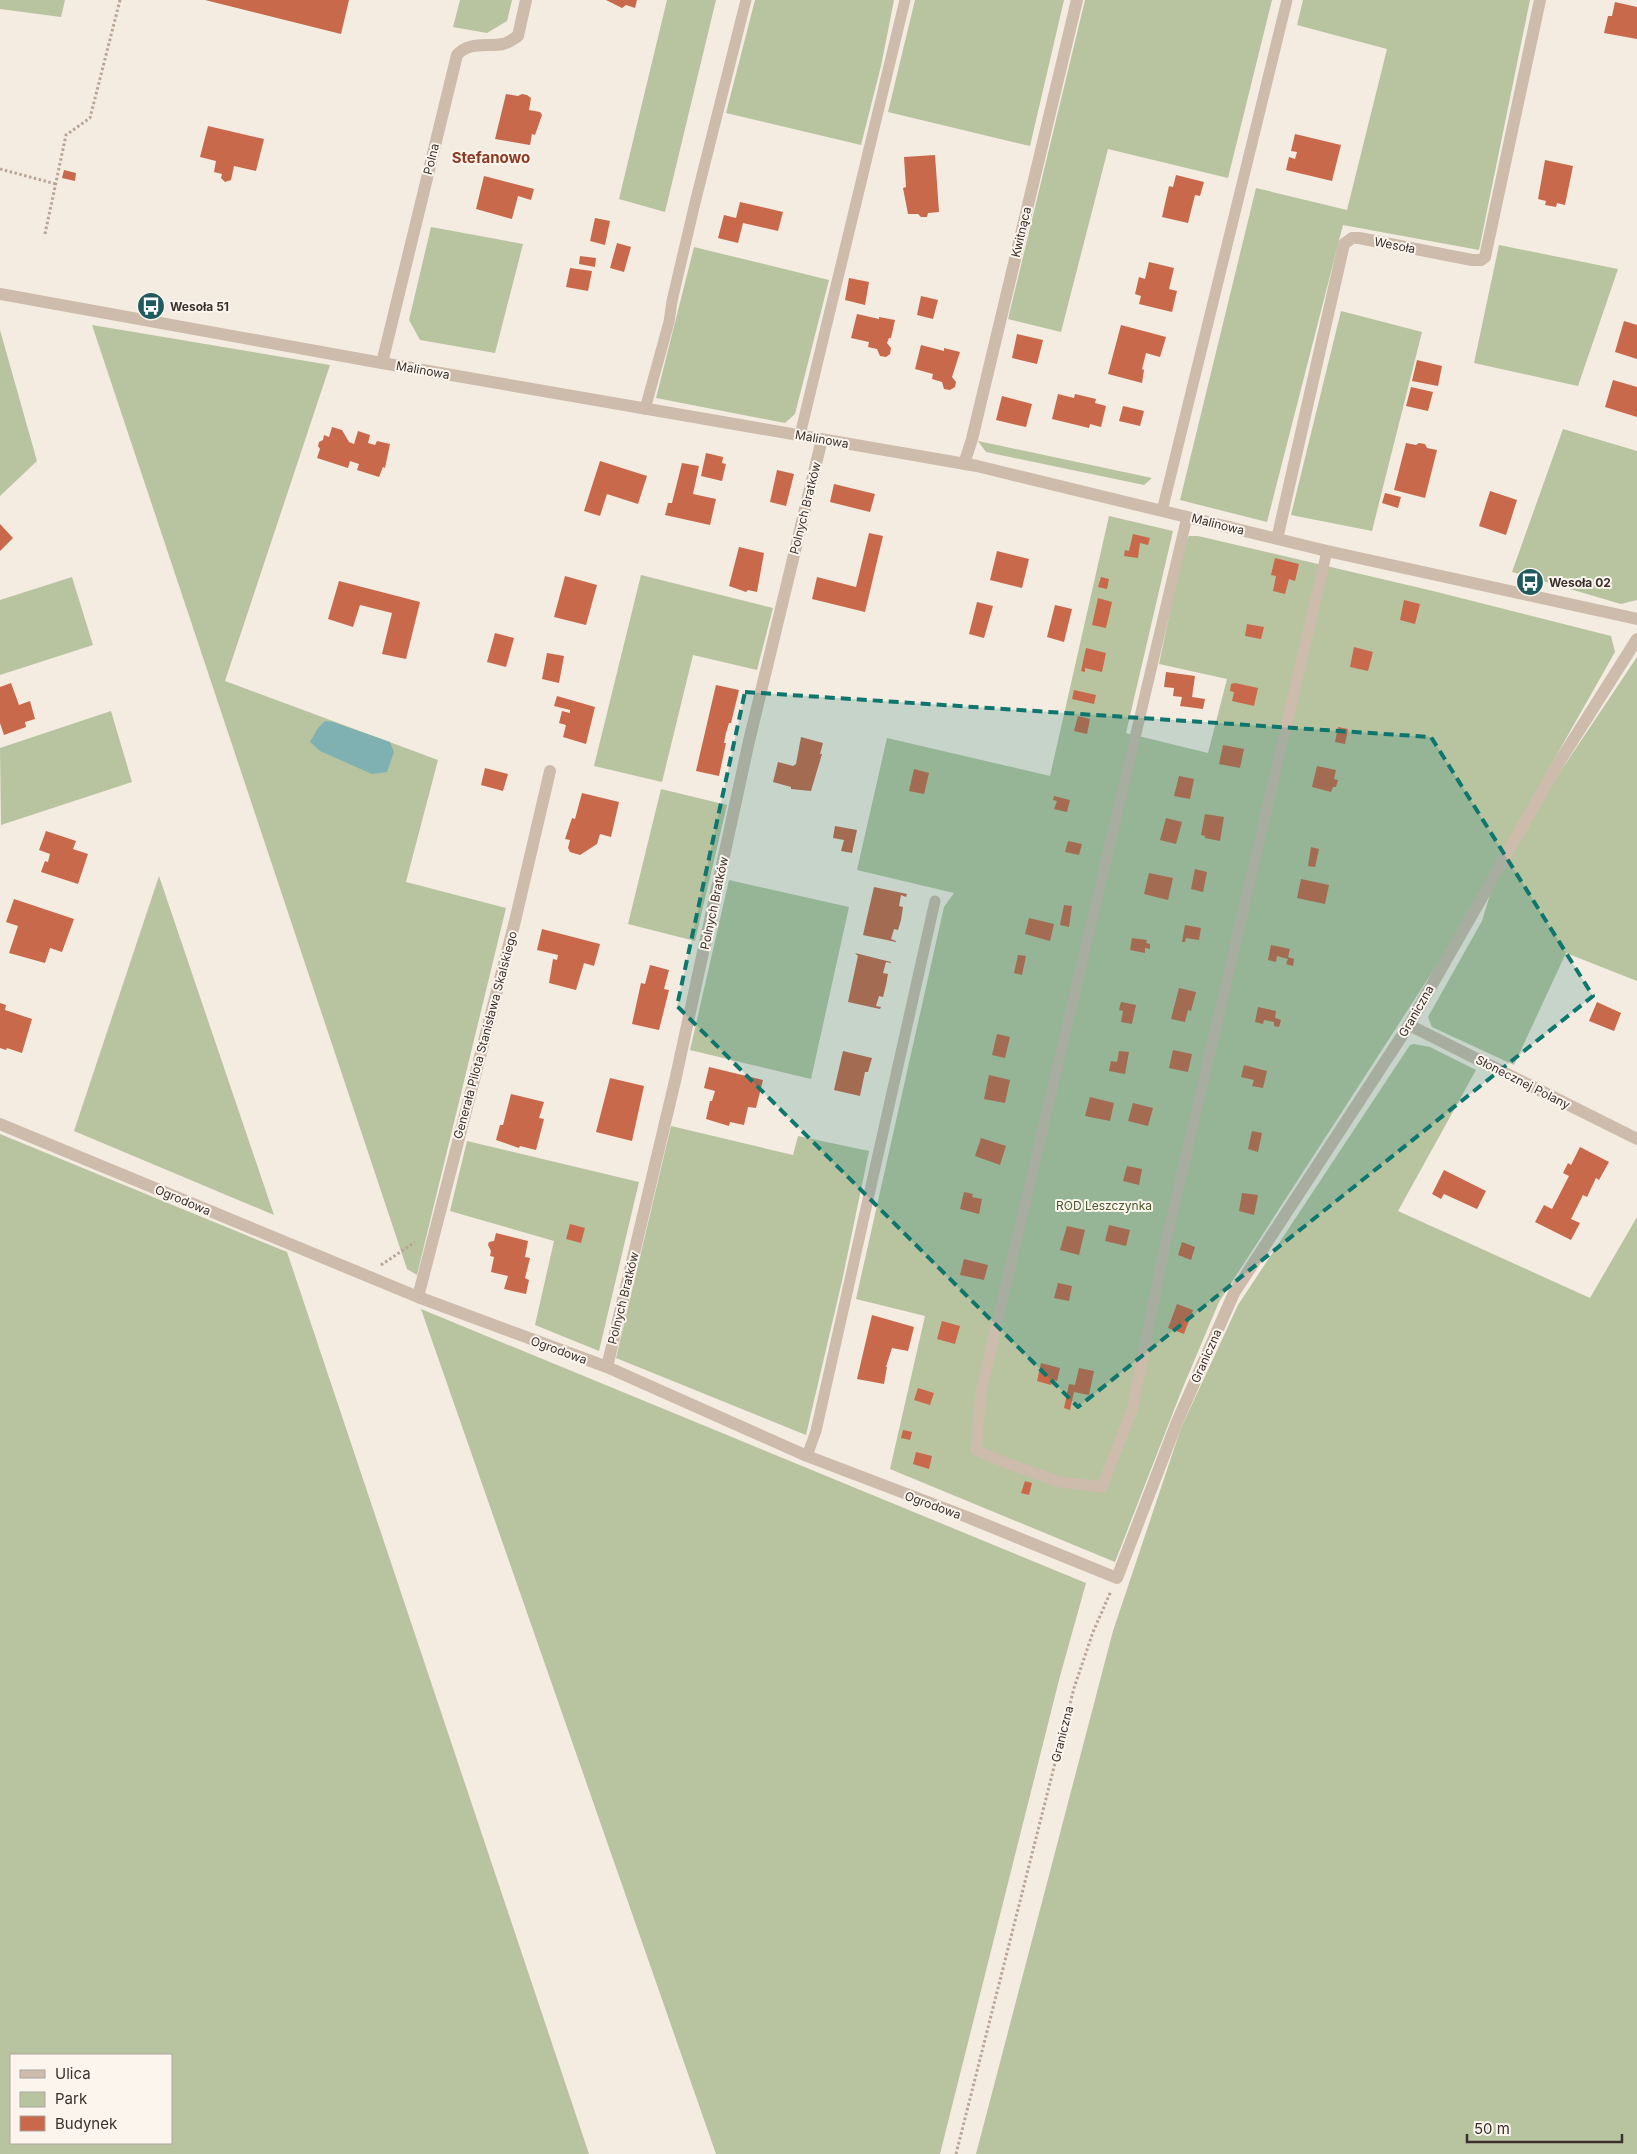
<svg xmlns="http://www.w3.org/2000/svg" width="1637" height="2154" font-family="Inter,sans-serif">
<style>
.green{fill:#b8c4a0;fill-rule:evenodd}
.water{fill:#7fb0b2}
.building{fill:#c8694b}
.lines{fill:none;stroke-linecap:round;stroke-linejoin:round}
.path{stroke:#b9a596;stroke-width:3;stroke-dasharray:2.5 2.5;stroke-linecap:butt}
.service{stroke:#cdbbac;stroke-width:11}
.minor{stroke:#cdbbac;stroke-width:12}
.marked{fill:#0f766e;fill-opacity:0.2;stroke:#0f766e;stroke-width:4;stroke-dasharray:10 6;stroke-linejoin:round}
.labels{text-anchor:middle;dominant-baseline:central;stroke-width:4;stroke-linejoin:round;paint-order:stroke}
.street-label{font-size:12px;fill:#3b302b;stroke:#fbf5ee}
.poi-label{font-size:12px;font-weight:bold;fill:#3b302b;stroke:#fbf5ee;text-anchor:start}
.park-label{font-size:12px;fill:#4a5a2e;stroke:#fbf5ee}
.quarter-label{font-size:15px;font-weight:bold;fill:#8c3b22;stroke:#fbf5ee}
</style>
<rect width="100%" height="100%" fill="#f4ebe1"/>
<path class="green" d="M0,0H65L61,17L0,9Z
M460,0H512L507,21L487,33L453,27Z
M667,0H716L665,212L619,199Z
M755,0H894L881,66L861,145L726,113Z
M915,0H1064L1030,146L888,112Z
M1085,0H1272L1228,178L1108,149L1061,332L1008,319Z
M1303,0H1530L1479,250L1343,225L1267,522L1180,500L1256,188L1347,210L1387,49L1297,25Z
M431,227L523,244L495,353L420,340L409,320Z
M1499,245L1618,269L1578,386L1474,363Z
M694,247L829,280L795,414L785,423L656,398Z
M1341,311L1422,332L1372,531L1291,515Z
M92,325L330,365L225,681L438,760L406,882L506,908L417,1275L407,1269Z
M0,330L37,461L0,496Z
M1563,429L1637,451V600L1621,604L1512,572Z
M978,441L1152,478L1144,485L986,452Z
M1109,516L1173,531L1126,733L1208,753L1227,679L1159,664L1184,545L1189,536H1198L1433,591L1611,636L1615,652L1444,954L1219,1302L1181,1392L1115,1562L890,1469L925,1316L856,1299L944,907L954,893L857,870L887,738L1050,776Z
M641,575L773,608L757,670L693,655L662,782L594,766Z
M72,577L93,645L0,675V600Z
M1637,657V981L1566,953L1514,1065L1432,1027L1428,1017L1482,921L1492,888L1548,790Z
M111,711L132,782L1,825L0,748Z
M661,789L727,805L695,941L628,924Z
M159,876L274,1215L74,1131Z
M729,880L849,907L811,1079L690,1050Z
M1414,1044L1430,1047L1476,1070L1398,1211L1590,1298L1637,1217V2154H976L1113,1631L1181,1428L1238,1305L1410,1045Z
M671,1126L793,1155L798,1136L869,1151L842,1281L806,1435L616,1358Z
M0,1134L287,1252L589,2154H0ZM11,2055H171V2143H11Z
M467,1141L639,1182L599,1351L535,1325L554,1241L450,1211Z
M421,1309L1086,1583L1059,1680L940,2154H716Z"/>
<path class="water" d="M325,721L333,722L390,742L394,752L387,772L372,774L320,751L310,742L318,728Z"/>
<path class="building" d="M205,0H349L341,34Z
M606,0H637L635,8L626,5L622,8Z
M1615,2L1637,7V39L1604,33L1608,16H1612Z
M506,94L518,96L522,94L527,95L531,98L529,110L540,112L542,115L535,135L532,134L530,145L495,139Z
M208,126L264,139L256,171L234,166L231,180L225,182L221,178L222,174L214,172L216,161L200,157Z
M1295,134L1341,145L1332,181L1286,170L1289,157L1295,159L1297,152L1291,151Z
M935,155L939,212L928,213L927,217H921L918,214H908L903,188L906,187L904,157Z
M1545,160L1573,166L1565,205L1557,203L1556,207L1545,205L1546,201L1538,199Z
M64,170L76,173L75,181L62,178Z
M1176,175L1204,182L1200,196L1195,195L1188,223L1162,217L1169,186L1173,187Z
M484,176L534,189L531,200L518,196L512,219L476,209Z
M740,202L783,212L778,231L743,223L738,243L718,238L724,215L736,218Z
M595,218L610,221L605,245L590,241Z
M617,243L631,247L624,272L610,268Z
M580,256L596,258L595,267L579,264Z
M1149,262L1174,268L1169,289L1177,291L1172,312L1139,304L1141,296L1135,294L1139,277L1145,279Z
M570,268L592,271L588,291L566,287Z
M849,278L869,282L865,305L845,300Z
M921,296L938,300L933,319L917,315Z
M857,314L879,319V317L895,320L891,338H889L887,343L891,348L890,354L886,357L880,356L877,349L868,347L869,342L851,338Z
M1624,321L1637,325V359L1615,352Z
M1121,325L1166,337L1160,357L1146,353L1142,369L1144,370L1142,383L1108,374Z
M1017,334L1043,340L1037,364L1012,358Z
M921,345L944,351V348L960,352L952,377L956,382L955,387L950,390L944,389L942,382L932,379L933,374L915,369Z
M1417,360L1442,366L1438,386L1412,381Z
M1613,380L1637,387V417L1605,407Z
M1411,387L1433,392L1428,411L1406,406Z
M1058,394L1074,398L1075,394L1096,399L1095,403L1106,406L1101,427L1090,424L1089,428L1052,419Z
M1002,396L1032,404L1026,427L996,420Z
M1123,406L1144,411L1140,426L1119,421Z
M332,427L342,430L349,442L354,444L358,431L370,435L368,443L375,445L377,441L390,444L385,468L383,467L379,477L357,470L359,464L350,461L348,468L317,458L320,449L318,446L319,442L323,440L324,435L329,437Z
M1406,443L1416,445L1419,443L1425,444L1427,448L1437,450L1425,498L1394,490Z
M706,453L723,457L722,463L726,464L722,481L701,476Z
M600,461L647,476L638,504L607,494L600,516L584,511Z
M682,463L699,466L693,494L716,499L710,525L665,515L668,503H672Z
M777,470L794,474L786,506L770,502Z
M834,484L875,494L870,512L830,502Z
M1490,491L1517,500L1506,535L1479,526Z
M1385,493L1401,497L1398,508L1382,503Z
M0,524L13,538L0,551Z
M869,533L883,536L865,612L812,599L817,577L856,587Z
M1133,534L1150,538L1148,545L1140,543L1138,558L1124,556L1125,550L1129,551Z
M739,547L764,553L757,592L748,590L746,592L729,586Z
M997,551L1029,559L1022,588L990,580Z
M1275,558L1299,564L1295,581L1289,579L1285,594L1273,591L1276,576L1271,575Z
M565,576L597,585L586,625L554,617Z
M1101,577L1109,579L1107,589L1098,587Z
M339,581L420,602L406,659L382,654L392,613L360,605L353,627L328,619Z
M1098,598L1112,602L1106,628L1092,625Z
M1404,600L1420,604L1415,624L1400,620Z
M977,602L993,606L984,638L969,634Z
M1055,605L1072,609L1064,642L1047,637Z
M1247,624L1264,627L1261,639L1245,636Z
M495,633L514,638L506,667L487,662Z
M1354,647L1373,652L1368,671L1350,667Z
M1086,648L1106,653L1102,672L1085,668V672L1081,671Z
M547,653L564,656L559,683L542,679Z
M1166,672L1195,676L1192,697L1205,699L1203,709L1180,706L1182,697L1173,696L1174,688L1164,687Z
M11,683L19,705L30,701L35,719L25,722L26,727L4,735L0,723V687Z
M1235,683L1258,688L1254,706L1232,701L1234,692L1230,691L1231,684Z
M716,685L739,690L731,723H729L726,733L724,743H726L719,776L696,771Z
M1074,690L1096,695L1094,704L1072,699Z
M557,696L595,707L586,744L563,737L566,725L559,723L562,711L570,713V710L554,706Z
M1078,716L1090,719L1087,734L1074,731Z
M1338,727L1348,729L1345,744L1335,742Z
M801,737L823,743L820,754H822L811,791L791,789V787L773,782L778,762L793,766L796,764Z
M1223,745L1244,749L1240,768L1219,764Z
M1317,766L1336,770L1334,779L1338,780L1336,787H1333L1331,792L1312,787Z
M485,768L508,774L503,791L481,785Z
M914,769L929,773L924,794L909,791Z
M1179,776L1194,779L1190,799L1174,796Z
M582,793L619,802L611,837L600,834L597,844L580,855L570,852L568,848L570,840L565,839L572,818L575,819Z
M1054,796L1070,800L1067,812L1054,809L1057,801L1053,800Z
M1205,814L1224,817L1220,841L1205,838V836L1201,835Z
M1166,818L1182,822L1176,844L1160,840Z
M835,826L857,830L852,853L841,851L844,840L833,838Z
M46,831L76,841L73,849L88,854L78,884L41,872L45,861L48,862L50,854L39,850Z
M1068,841L1082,844L1079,855L1065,852Z
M1311,847L1319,849L1315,867L1308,866Z
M1195,869L1207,872L1203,892L1191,889Z
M1149,873L1173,878L1168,900L1144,894Z
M1301,879L1329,885L1325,904L1297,898Z
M874,887L907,894L906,897L901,895L899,906L903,907L901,920L898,930L894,929L891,939L896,941V942L863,935Z
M14,899L74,919L62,952L50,948L45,963L9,953L18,926L6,922Z
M1064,905L1072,906L1069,927L1060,925Z
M1029,918L1054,924L1050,941L1025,934Z
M1185,925L1201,928L1199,940L1186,938L1185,942H1182Z
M542,929L600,944L594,966L584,963L576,990L549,983L553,959L557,960L558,955L537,950Z
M1132,938L1147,940L1146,943L1150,944V949L1145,948V953L1130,950Z
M1271,945L1290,949L1288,957L1294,959L1293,966L1286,964L1288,959L1277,956L1276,962L1268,960Z
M855,953L891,962V963L886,962L883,973L888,974L886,985L883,997L879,996L876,1006L881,1007L880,1009L848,1002L858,956Z
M1018,955L1026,956L1022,975L1014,973Z
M650,965L669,970L664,989L669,990L659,1030L632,1024L641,983L645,984Z
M1179,988L1196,992L1191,1011L1188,1010L1185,1022L1171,1019Z
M1121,1002L1136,1005L1132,1024L1121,1022L1123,1011L1119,1010Z
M1597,1002L1621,1013L1614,1031L1589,1021Z
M0,1003L6,1005L5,1010L32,1019L22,1053L7,1048L6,1050L0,1048Z
M1258,1007L1276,1011L1275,1018L1281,1020L1279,1027L1274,1026V1022L1264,1020L1263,1024L1255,1022Z
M997,1034L1010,1037L1005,1058L992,1055Z
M1173,1050L1192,1054L1188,1072L1169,1068Z
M843,1051L872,1058L868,1072H865L860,1096L834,1090Z
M1119,1051L1129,1052L1125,1074L1109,1071L1111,1061L1117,1062Z
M1244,1065L1267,1071L1263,1088L1252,1086L1254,1080L1241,1077Z
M709,1067L763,1080L756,1108L748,1107L744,1125L730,1122L729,1126L706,1119L710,1101H712L715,1091L704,1088Z
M989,1075L1010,1080L1005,1103L984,1099Z
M610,1078L644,1086L632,1141L596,1132Z
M511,1094L544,1102L539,1118L544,1119L536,1150L520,1146L519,1148L496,1140L500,1125H503Z
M1090,1097L1114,1103L1110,1121L1085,1116Z
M1133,1103L1153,1108L1148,1126L1128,1121Z
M1252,1131L1262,1133L1258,1152L1248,1149Z
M981,1138L1006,1146L1000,1165L975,1156Z
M1580,1147L1609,1162L1599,1180L1596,1178L1587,1197L1583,1195L1571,1219L1580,1223L1571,1240L1535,1222L1544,1205L1552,1209L1569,1176L1563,1173L1568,1163L1571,1165Z
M1127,1166L1142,1169L1139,1185L1123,1181Z
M1444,1170L1486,1191L1477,1209L1444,1194L1441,1199L1432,1194Z
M964,1192L973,1194L972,1197L982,1199L979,1214L960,1209Z
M1242,1193L1258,1195L1254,1215L1239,1211Z
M570,1224L585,1228L581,1243L566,1239Z
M1109,1225L1130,1230L1126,1246L1105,1241Z
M1067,1226L1085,1230L1079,1255L1060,1250Z
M496,1233L528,1241L525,1257L530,1258L525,1278L529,1280L526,1294L504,1289L508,1276L491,1272L494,1257L490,1256L491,1251L488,1245L489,1242L494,1241Z
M1182,1242L1195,1247L1191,1260L1178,1255Z
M964,1259L988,1265L984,1280L960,1275Z
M1058,1283L1072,1286L1069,1301L1054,1298Z
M1177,1304L1193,1310L1184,1334L1168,1328Z
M872,1315L914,1327L908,1351L892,1348L886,1367H887L884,1384L857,1379Z
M942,1321L960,1326L955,1344L937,1339Z
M1041,1363L1060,1368L1057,1381L1053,1380L1051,1385L1037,1381Z
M1079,1368L1094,1371L1089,1395L1074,1392L1070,1410L1064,1408L1069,1384L1075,1385Z
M918,1388L934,1393L930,1405L914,1400Z
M903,1430L912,1432L910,1440L901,1438Z
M916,1452L932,1456L929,1469L913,1464Z
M1025,1481L1032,1483L1029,1495L1021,1493Z"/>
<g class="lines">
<path class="path" d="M0,169L56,184
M45,234L66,135L90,118L120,0
M381,1265L415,1242
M956,2154L1074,1688L1093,1632L1111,1591"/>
<path class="service" d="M645,409L669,322L672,301L695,203L746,0
M800,435L905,0
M1162,511L1287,0
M1187,517L981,1391L976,1450L1006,1463L1060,1482L1102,1487L1132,1410L1164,1250L1327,551
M807,1456L816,1431L935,901"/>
<path class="minor" d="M0,294L382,363L977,466L1327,551L1637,619
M382,363L457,55C469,41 487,47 503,44C508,43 513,39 518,36L526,0
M964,464L972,439L1077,0
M1277,539L1344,244L1352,238H1359L1472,260H1481L1485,257L1540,0
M1409,1025L1637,1139
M0,1124L418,1297L607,1367L807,1456L967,1517L1117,1578L1177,1422L1234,1293L1409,1025L1558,764L1637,639
M418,1297L515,921L550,771
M607,1367L675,1081L749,741L822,439"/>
</g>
<path class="marked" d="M745,692L1431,737L1593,996L1078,1407L677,1006Z"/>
<defs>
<g id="bus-disc" transform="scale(1.4375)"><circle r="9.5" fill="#1f5a5e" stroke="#fbf5ee"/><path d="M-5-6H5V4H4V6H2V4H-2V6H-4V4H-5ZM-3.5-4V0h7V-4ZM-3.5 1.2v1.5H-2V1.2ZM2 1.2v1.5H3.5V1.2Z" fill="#fff"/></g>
</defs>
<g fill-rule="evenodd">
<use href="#bus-disc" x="151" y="306"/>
<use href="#bus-disc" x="1530" y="582"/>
</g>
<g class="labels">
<g class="street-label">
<text transform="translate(431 159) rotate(-76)">Polna</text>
<text transform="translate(1021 232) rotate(-77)">Kwitnąca</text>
<text transform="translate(1395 245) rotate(11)">Wesoła</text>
<text transform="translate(423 370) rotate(10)">Malinowa</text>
<text transform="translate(822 439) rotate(10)">Malinowa</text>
<text transform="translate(805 508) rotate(-76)">Polnych Bratków</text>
<text transform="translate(1218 524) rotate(14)">Malinowa</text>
<text transform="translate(714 903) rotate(-78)">Polnych Bratków</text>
<text transform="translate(1416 1011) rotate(-60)">Graniczna</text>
<text transform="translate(485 1035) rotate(-75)">Generała Pilota Stanisława Skalskiego</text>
<text transform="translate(1523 1082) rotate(27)">Słonecznej Polany</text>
<text transform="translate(183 1200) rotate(23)">Ogrodowa</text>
<text transform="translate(623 1298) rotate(-76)">Polnych Bratków</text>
<text transform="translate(559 1350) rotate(20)">Ogrodowa</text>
<text transform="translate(1206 1356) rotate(-66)">Graniczna</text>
<text transform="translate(933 1505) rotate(20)">Ogrodowa</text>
<text transform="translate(1062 1734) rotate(-76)">Graniczna</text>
</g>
<g class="poi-label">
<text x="170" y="306">Wesoła 51</text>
<text x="1549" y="582">Wesoła 02</text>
</g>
<g class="park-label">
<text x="1104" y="1205">ROD Leszczynka</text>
</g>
<g class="quarter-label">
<text x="491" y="157">Stefanowo</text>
</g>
</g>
<rect x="10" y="2054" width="162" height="90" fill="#fbf5ee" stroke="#aea6a0"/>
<rect x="20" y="2070" width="25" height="8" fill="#cdbbac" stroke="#aea6a0"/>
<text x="55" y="2079" font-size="15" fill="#3b302b">Ulica</text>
<rect x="20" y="2092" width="25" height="15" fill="#b8c4a0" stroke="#aea6a0"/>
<text x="55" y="2104" font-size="15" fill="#3b302b">Park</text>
<rect x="20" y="2116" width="25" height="15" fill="#c8694b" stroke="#aea6a0"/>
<text x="55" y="2129" font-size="15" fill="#3b302b">Budynek</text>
<path d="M1467 2134v8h155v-8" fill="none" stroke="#3b302b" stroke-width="2.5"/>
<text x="1474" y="2134" font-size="15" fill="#3b302b" stroke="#fbf5ee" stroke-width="4" paint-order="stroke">50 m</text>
</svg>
